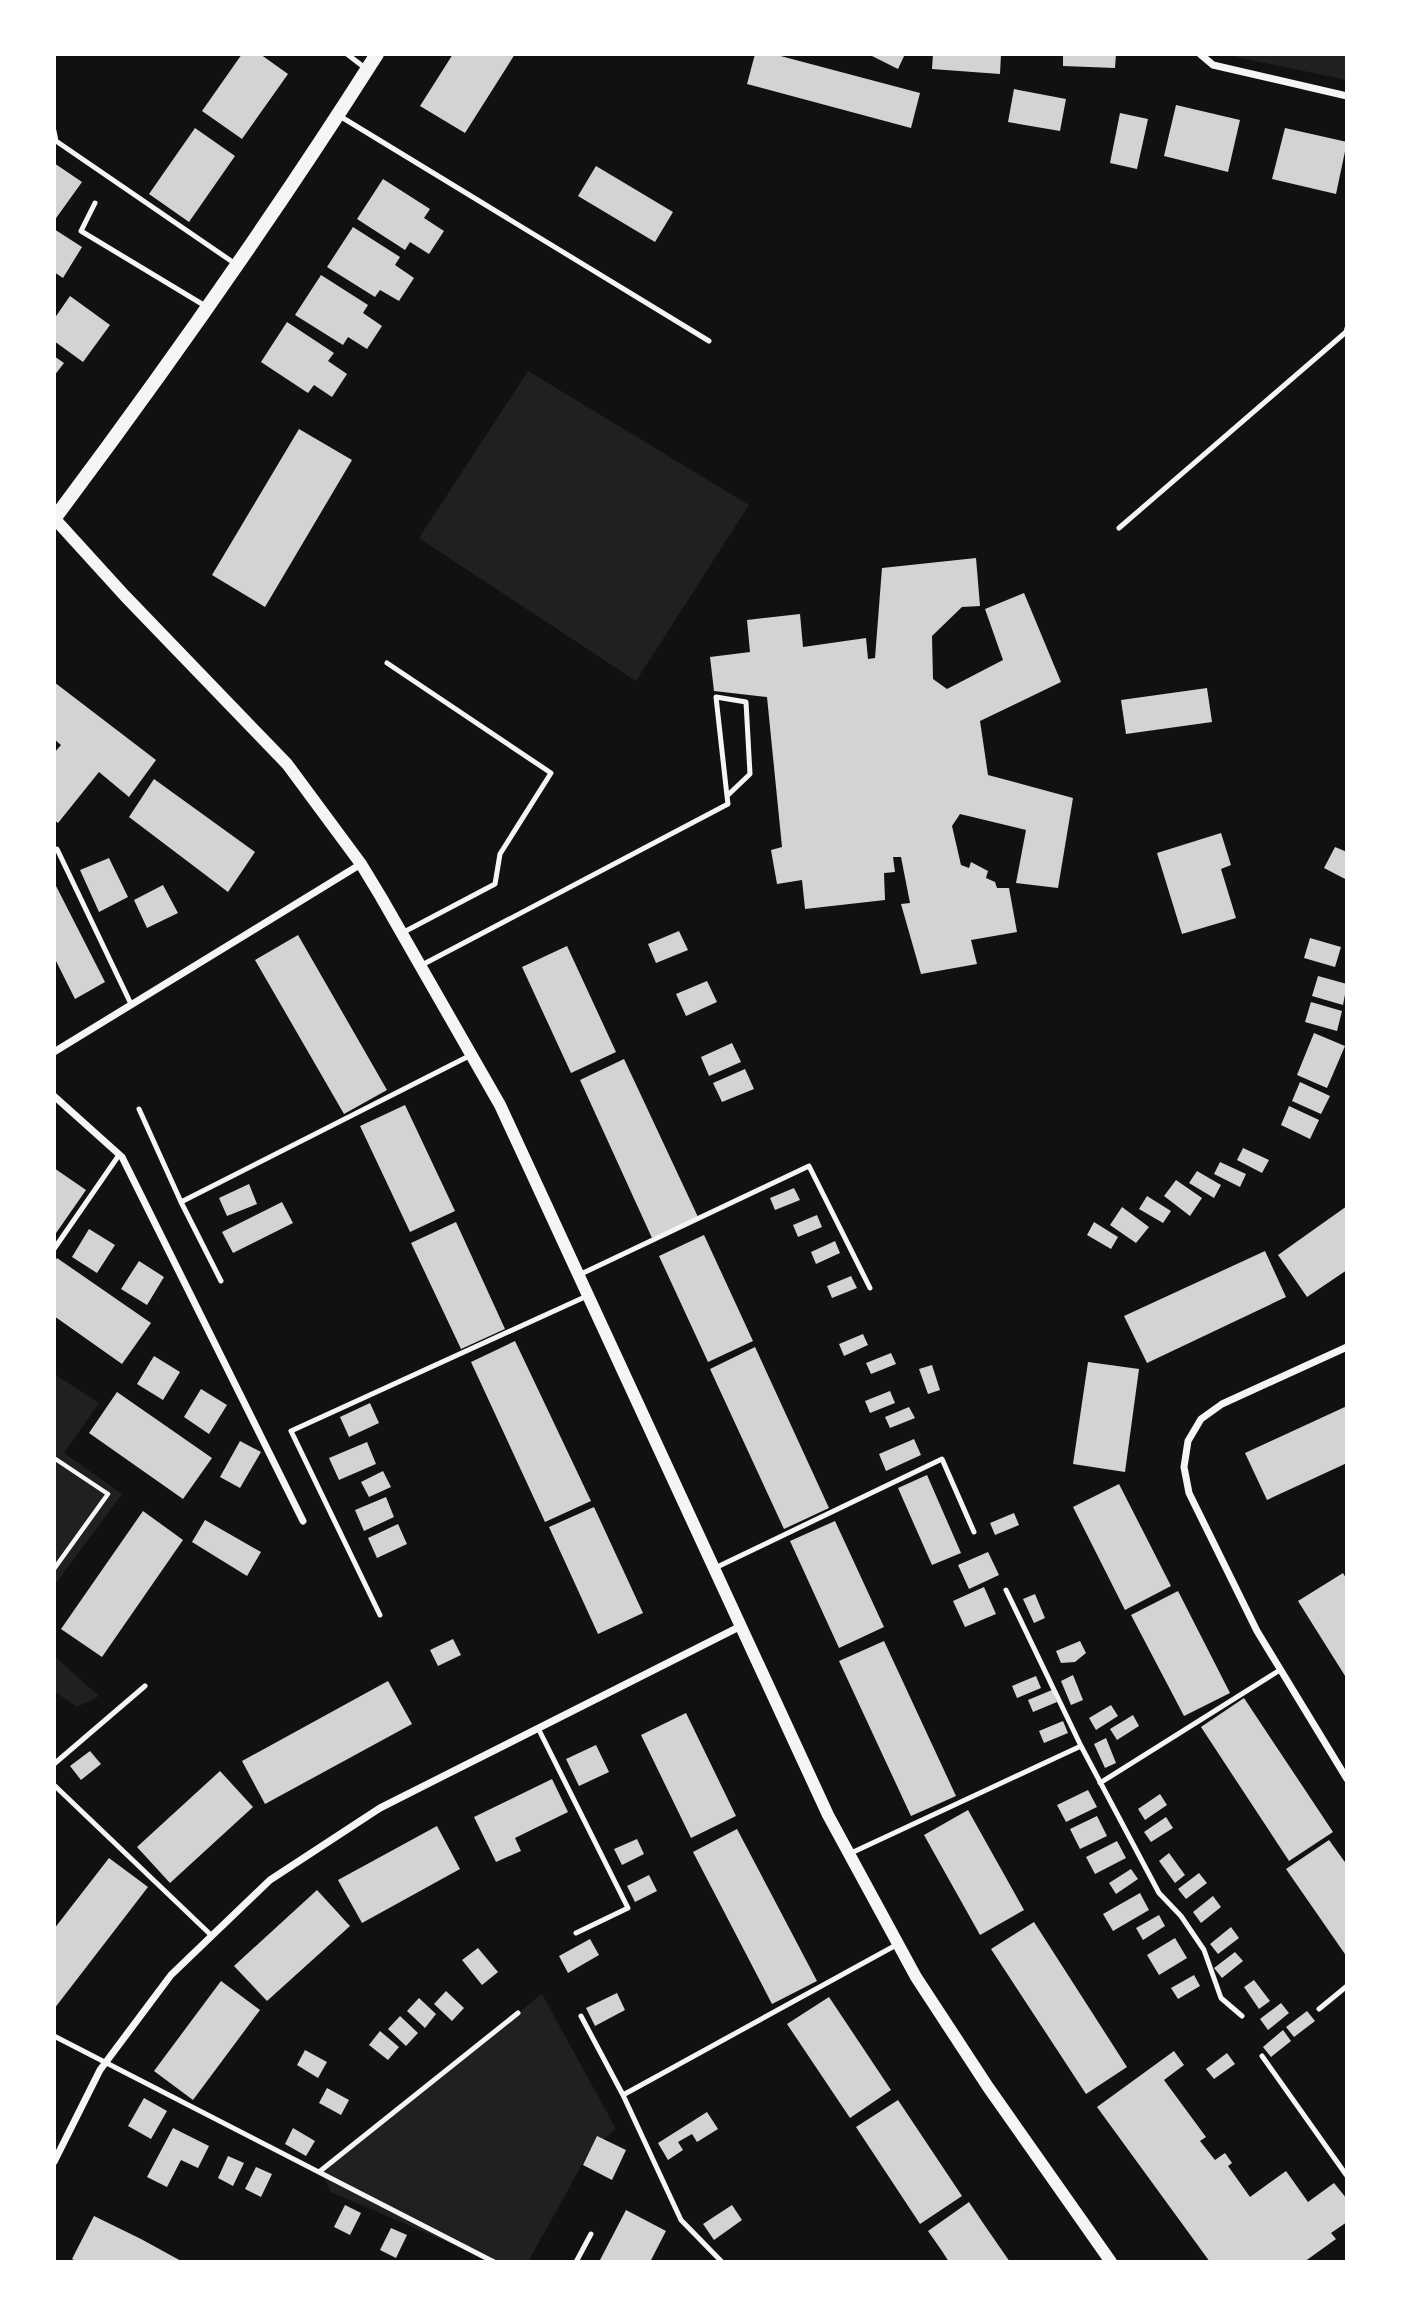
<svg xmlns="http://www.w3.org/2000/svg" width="1401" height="2316" font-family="Karla,sans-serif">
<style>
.green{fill:#202020}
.building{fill:#d3d3d3}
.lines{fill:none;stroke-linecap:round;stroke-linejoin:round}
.path{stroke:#f5f5f5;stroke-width:4.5}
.service{stroke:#f5f5f5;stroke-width:5}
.minor{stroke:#f5f5f5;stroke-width:7}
.tertiary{stroke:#f5f5f5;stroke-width:12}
.secondary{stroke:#f5f5f5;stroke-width:14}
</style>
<rect width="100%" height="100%" fill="#111"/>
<path class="green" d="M1228,54H1347V80L1236,57Z
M528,371L749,505L636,681L419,538Z
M54,1374L99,1403L64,1453L122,1494L54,1586Z
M54,1656L99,1696L77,1707L54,1691Z
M542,1994L616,2129L590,2150L528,2262H494L331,2192L322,2173Z"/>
<path class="building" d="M242,54H260L288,74L242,139L202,111Z
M453,54H515L465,133L420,106Z
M755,54H773L920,93L911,128L747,84Z
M868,54H905L898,69Z
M933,54H1001L1000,74L932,69Z
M1063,54H1116L1115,68L1063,66Z
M1014,89L1066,99L1060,131L1008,122Z
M1176,105L1240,120L1228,172L1164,156Z
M1120,113L1148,119L1137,169L1110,163Z
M195,128L235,156L189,222L149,194Z
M1285,128L1347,142L1336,194L1272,179Z
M54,163L82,182L54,221Z
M596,166L673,212L655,242L578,196Z
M383,179L430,209L424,218L444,231L429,254L410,242L405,250L357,219Z
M353,227L400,257L395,265L414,278L399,301L380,290L375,297L327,267Z
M54,229L82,247L63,278L54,272Z
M321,275L368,305L363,313L382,326L367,349L348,337L343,345L295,315Z
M70,296L110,325L83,362L54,341V319Z
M287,322L334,353L328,361L347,374L332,397L314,385L308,393L261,362Z
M54,356L64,363L54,376Z
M299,429L352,460L265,607L212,575Z
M976,558L980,606L962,607L932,636L933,679L947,689L1003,660L985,609L1024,593L1061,682L980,721L988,775L1073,798L1058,888L1016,883L1026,830L960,814L952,826L961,865L969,868L971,862L988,871L986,878L995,882L997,888H1009L1017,932L971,940L977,964L921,974L901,904L910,903L901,857H893L895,872L884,873L885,900L805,909L802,880L777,884L771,850L782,847L767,697L714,691L710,657L750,652L747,620L800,614L803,647L866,638L868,659L875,658L882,568Z
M54,682L156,760L129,797L99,772L58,823L54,820V753L61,745L54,739Z
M1207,688L1212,722L1126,734L1121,700Z
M154,779L255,852L228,892L129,817Z
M1221,833L1231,865L1221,869L1236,918L1182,934L1157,853Z
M1335,847L1347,852V880L1324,868Z
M109,858L128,897L99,912L80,870Z
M54,882L105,982L75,999L54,957Z
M163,885L178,913L147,928L134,900Z
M679,931L688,950L656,963L648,944Z
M298,935L387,1090L344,1114L255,960Z
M1310,938L1341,947L1335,967L1304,958Z
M567,946L616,1052L571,1073L522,967Z
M1318,976L1347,984L1343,1005L1312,996Z
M707,981L717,1002L686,1016L676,994Z
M1311,1002L1342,1011L1337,1031L1305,1022Z
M1314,1033L1345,1046L1327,1088L1297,1075Z
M732,1043L741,1062L709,1076L701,1057Z
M624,1059L698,1217L652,1238L580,1080Z
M745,1069L754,1089L722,1102L713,1083Z
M1300,1082L1330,1096L1321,1114L1292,1101Z
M405,1105L455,1211L410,1232L360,1126Z
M1289,1106L1319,1120L1310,1139L1281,1125Z
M1243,1148L1269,1160L1262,1173L1237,1160Z
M1220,1162L1246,1174L1240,1187L1214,1174Z
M54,1168L86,1190L54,1236Z
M1197,1171L1221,1185L1214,1198L1189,1183Z
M1176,1180L1202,1198L1190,1216L1164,1196Z
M249,1184L257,1204L227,1216L219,1198Z
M794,1188L800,1200L775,1210L770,1198Z
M1147,1196L1171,1211L1163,1223L1139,1209Z
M282,1202L293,1223L233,1253L222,1232Z
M1347,1206V1270L1307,1297L1278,1255Z
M1122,1207L1149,1227L1136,1243L1110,1225Z
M817,1215L822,1227L798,1237L793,1225Z
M456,1222L505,1329L461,1349L411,1243Z
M1094,1222L1118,1237L1111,1249L1087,1235Z
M89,1229L115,1245L97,1273L72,1257Z
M704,1235L753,1341L708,1362L659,1256Z
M835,1241L840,1253L816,1264L811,1252Z
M1265,1251L1286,1297L1147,1363L1124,1316Z
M57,1258L151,1323L122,1364L54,1316V1262Z
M139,1261L164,1277L147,1305L121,1289Z
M851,1276L857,1288L832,1298L827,1286Z
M863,1334L868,1345L844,1356L839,1344Z
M515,1341L591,1501L545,1522L471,1362Z
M755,1347L829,1508L784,1529L710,1369Z
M891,1353L896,1364L871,1374L866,1363Z
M154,1356L180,1372L163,1400L137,1384Z
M1088,1362L1139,1369L1125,1472L1073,1464Z
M932,1365L940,1390L928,1394L919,1369Z
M201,1389L227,1405L209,1434L184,1417Z
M890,1391L895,1403L870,1413L865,1401Z
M117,1392L212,1458L183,1499L89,1433Z
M370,1403L379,1423L349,1437L340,1417Z
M1347,1406V1463L1267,1500L1245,1453Z
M909,1407L915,1418L890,1428L885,1417Z
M914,1439L921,1455L886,1471L879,1454Z
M240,1441L261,1452L240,1488L220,1477Z
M367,1442L376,1464L339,1480L329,1458Z
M383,1471L391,1487L369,1497L361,1482Z
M927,1475L961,1553L932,1565L898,1488Z
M1119,1484L1171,1586L1125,1610L1073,1507Z
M386,1497L394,1517L364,1531L355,1510Z
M594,1507L643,1613L598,1634L549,1527Z
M143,1511L183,1540L102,1657L61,1629Z
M1014,1513L1019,1525L995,1535L990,1523Z
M205,1520L261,1552L247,1576L192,1542Z
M835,1521L884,1627L839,1648L790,1541Z
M398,1524L407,1544L377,1558L368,1538Z
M988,1552L999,1575L969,1589L958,1565Z
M1343,1573L1347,1580V1679L1298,1601Z
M984,1587L996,1614L965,1627L953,1601Z
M1178,1591L1230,1693L1184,1716L1131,1615Z
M1035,1594L1045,1618L1034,1623L1023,1599Z
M453,1639L461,1655L438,1666L430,1650Z
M884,1641L956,1796L911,1816L839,1661Z
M1080,1641L1086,1653L1075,1662L1061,1663L1056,1651Z
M1073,1675L1083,1700L1071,1705L1061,1681Z
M1036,1676L1041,1688L1017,1698L1012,1686Z
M388,1681L412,1724L265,1804L242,1761Z
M1052,1690L1057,1702L1033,1712L1028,1700Z
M1244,1698L1333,1832L1289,1861L1201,1727Z
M1111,1705L1118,1716L1096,1730L1089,1718Z
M686,1713L736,1816L691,1838L641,1735Z
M1133,1715L1139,1726L1117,1740L1110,1729Z
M1063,1721L1068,1733L1044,1743L1039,1731Z
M1106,1738L1116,1763L1105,1768L1094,1744Z
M596,1745L609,1772L579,1786L566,1759Z
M90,1751L101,1764L81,1780L70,1766Z
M220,1771L253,1807L170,1883L137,1847Z
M552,1779L568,1812L515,1838L521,1851L496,1862L474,1817Z
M1088,1790L1097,1807L1066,1822L1057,1805Z
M1160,1794L1167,1805L1145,1820L1138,1809Z
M968,1810L1024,1910L980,1935L924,1835Z
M1097,1816L1107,1836L1080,1849L1070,1829Z
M1166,1817L1173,1828L1151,1842L1144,1832Z
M437,1826L460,1869L362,1923L338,1880Z
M737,1829L817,1981L772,2004L693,1852Z
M637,1839L644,1854L622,1865L614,1849Z
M1329,1840L1347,1865V1957L1286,1869Z
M1117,1841L1126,1858L1095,1874L1086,1857Z
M1169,1853L1185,1875L1175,1883L1159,1861Z
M109,1858L148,1887L54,2009V1929Z
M1131,1869L1138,1879L1116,1894L1109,1883Z
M1199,1873L1207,1883L1186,1899L1178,1889Z
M649,1875L657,1891L635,1902L627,1886Z
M317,1890L350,1926L267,2001L234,1966Z
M1140,1893L1149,1910L1113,1931L1103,1914Z
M1213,1896L1221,1907L1201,1923L1193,1912Z
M1159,1915L1165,1926L1143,1940L1136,1928Z
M1034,1922L1127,2067L1086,2094L991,1949Z
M1231,1927L1239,1938L1218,1954L1210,1944Z
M1175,1938L1187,1958L1159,1975L1147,1955Z
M590,1939L599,1955L568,1973L559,1956Z
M478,1948L498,1972L482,1985L462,1960Z
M1235,1952L1243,1961L1222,1978L1214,1968Z
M1194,1975L1200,1986L1178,1999L1171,1988Z
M1254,1980L1270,2001L1259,2009L1244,1987Z
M221,1981L260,2010L193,2100L154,2071Z
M446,1991L464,2008L452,2021L434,2004Z
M617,1993L625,2010L595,2026L586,2008Z
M829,1997L891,2090L850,2118L787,2024Z
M419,1998L436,2014L425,2028L407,2011Z
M1281,2003L1289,2013L1268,2030L1260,2019Z
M1307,2011L1315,2021L1294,2037L1286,2027Z
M400,2016L418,2033L406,2046L388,2029Z
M1283,2030L1291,2041L1271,2057L1263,2047Z
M380,2031L399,2047L388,2060L369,2045Z
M305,2050L327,2062L318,2078L297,2065Z
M1174,2051L1184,2065L1164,2080L1206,2137L1200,2141L1215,2160L1225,2153L1232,2163L1228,2166L1250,2197L1286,2171L1308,2202L1334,2183L1347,2199V2222L1331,2233L1336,2239L1304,2262H1210L1097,2107Z
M1227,2053L1235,2064L1214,2079L1206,2069Z
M327,2088L349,2100L341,2115L319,2103Z
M144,2098L167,2111L151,2139L128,2126Z
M898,2100L962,2196L920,2224L856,2127Z
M707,2112L718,2129L697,2142L692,2134L678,2142L683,2150L668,2160L658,2143Z
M173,2128L209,2146L198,2168L181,2160L167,2187L147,2177Z
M293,2128L315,2141L306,2156L285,2144Z
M597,2136L626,2150L612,2180L583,2165Z
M228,2156L244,2163L233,2186L218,2178Z
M256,2167L272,2174L261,2197L245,2189Z
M969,2202L983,2223L1010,2262H949L942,2251L928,2231Z
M345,2205L361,2213L350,2235L334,2227Z
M732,2205L742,2220L714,2240L703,2224Z
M626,2210L666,2231L650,2262H599Z
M94,2216L141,2239L183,2262H78L72,2259Z
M391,2228L407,2235L396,2258L380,2250Z"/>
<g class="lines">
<path class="path" d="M54,1458L108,1494L54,1569"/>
<path class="service" d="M347,54L365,68
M338,115L709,341
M54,131L56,141L237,265
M95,203L81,231L207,307
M1119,528L1346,332L1347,328
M387,663L551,773L500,854L495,884L402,933
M57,849L131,1004
M420,966L728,804L727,796L716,697L746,702L750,774L727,796
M139,1109L181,1202
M54,1249L119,1155
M581,1274L809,1166L870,1288
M221,1281L181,1202L471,1055
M715,1568L942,1459L974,1532
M380,1615L291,1431L587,1296
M538,1728L628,1908L576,1933
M1081,1746L1159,1893L1181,1916L1204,1950L1221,1998L1242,2016
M54,1764L145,1686
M1100,1783L1280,1670
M54,1785L212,1936
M849,1854L1081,1746L1006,1590
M1319,2009L1347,1986
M581,2016L623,2095L898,1944
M54,2036L494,2262
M1262,2056L1347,2176
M623,2095L681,2220L722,2262
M319,2172L518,2013
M576,2262L591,2234"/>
<path class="minor" d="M1200,54L1213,65L1347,96
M54,1052L361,864
M54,1096L122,1157L303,1521
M1347,1347L1222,1404L1201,1419L1188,1441L1184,1467L1189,1493L1257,1631L1347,1779
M54,2162L100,2070L171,1975L270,1880L380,1808L739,1627"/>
<path class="tertiary" d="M54,518L125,596L287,764L361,864L381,897L500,1105L828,1815L916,1977L988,2087L1111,2262"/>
<path class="secondary" d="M54,519C167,368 276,213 377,54"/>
</g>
<rect width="1401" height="2316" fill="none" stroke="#ffffff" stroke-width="112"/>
</svg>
